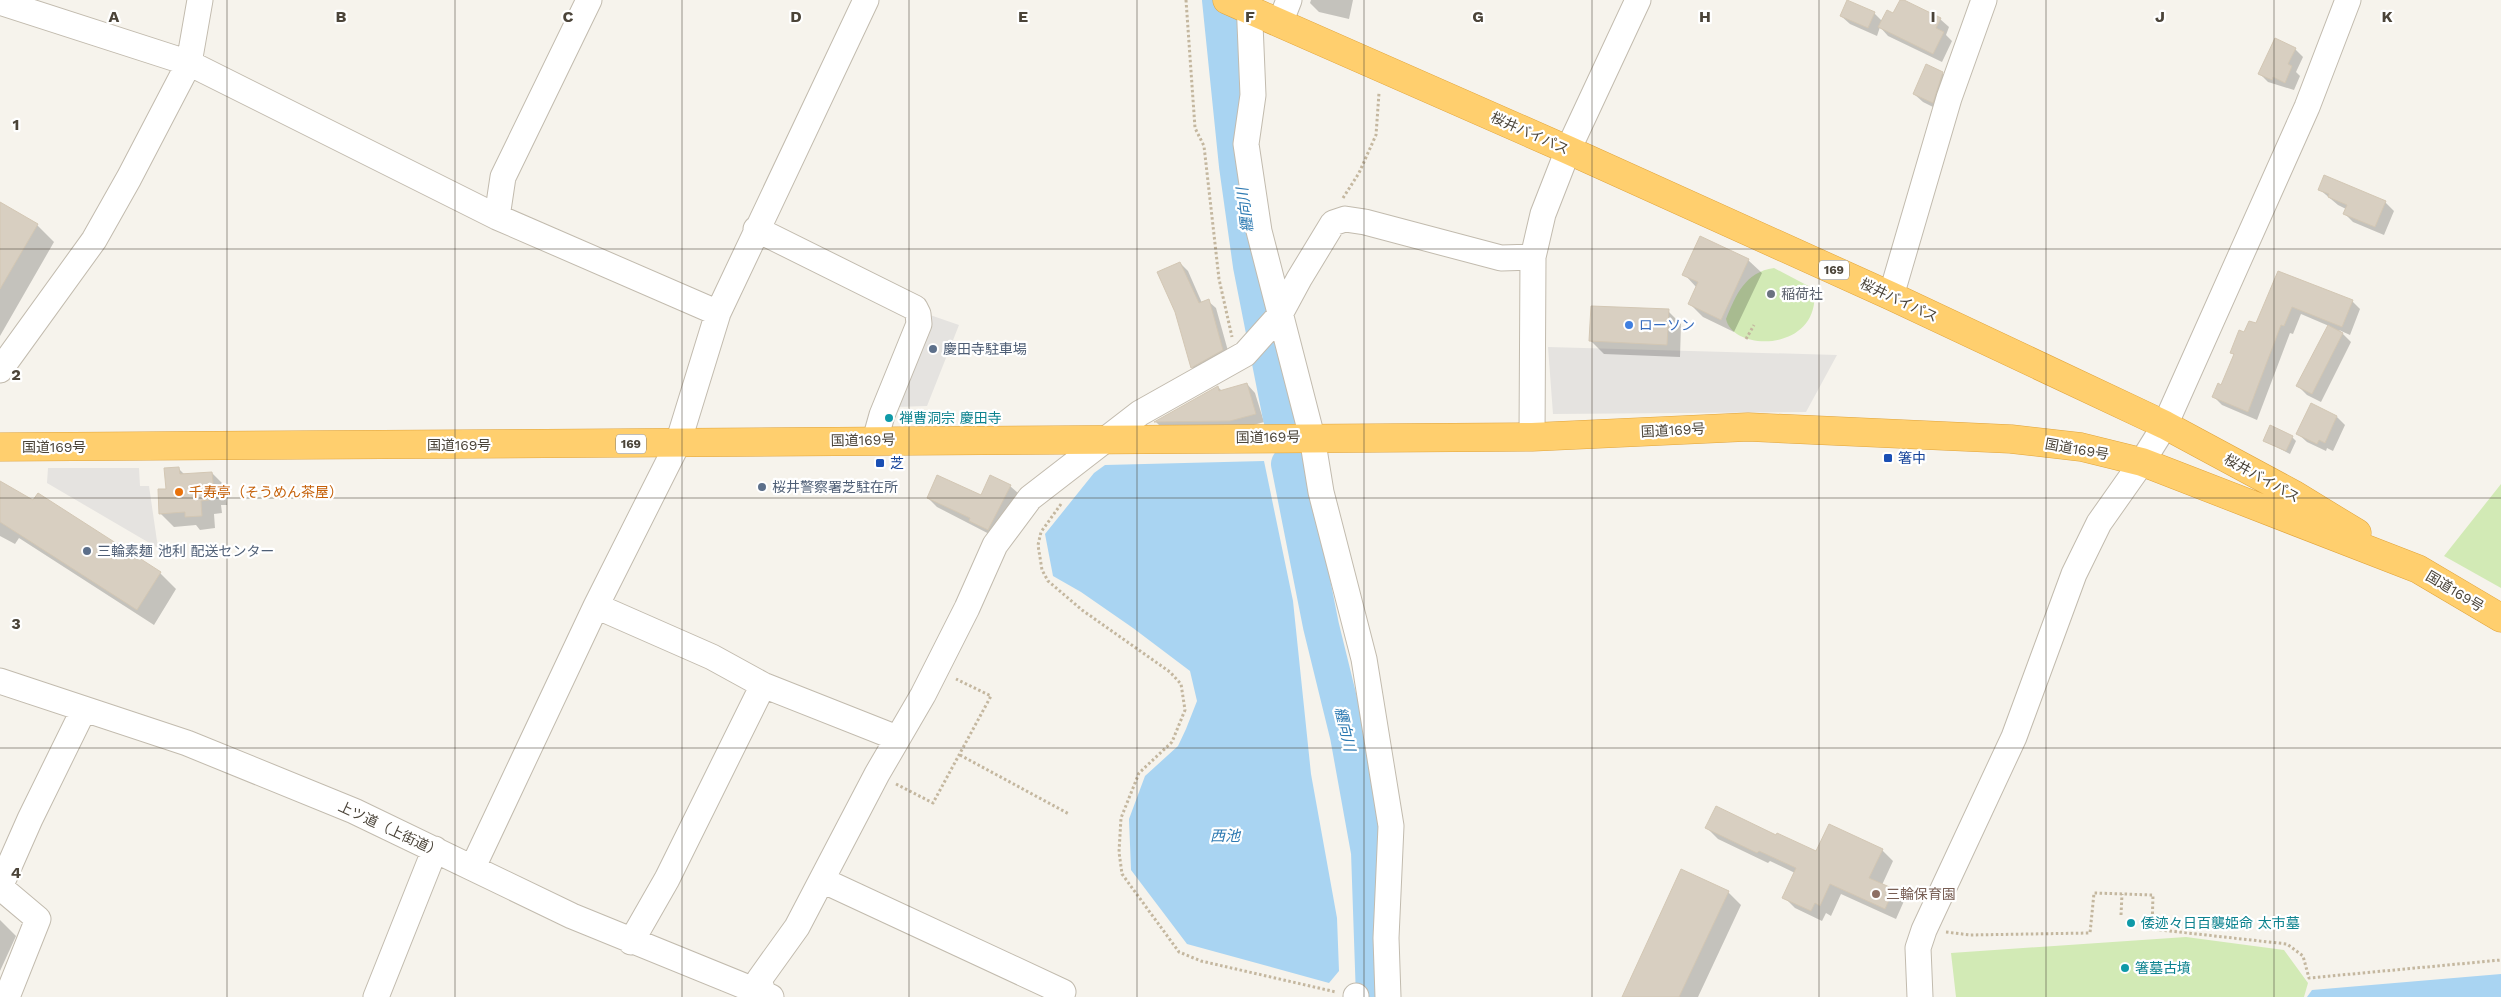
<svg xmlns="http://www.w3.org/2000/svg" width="2501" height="997" font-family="'Work Sans','Noto Sans JP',sans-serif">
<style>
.green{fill:#d2eab5}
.parking{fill:#e5e3e0}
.water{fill:#a9d4f2}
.shadow{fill:#0003}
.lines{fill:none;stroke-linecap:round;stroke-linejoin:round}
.river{stroke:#a9d4f2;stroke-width:36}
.building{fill:#d8cfc1;stroke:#d3c7b4}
.minor-casing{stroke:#c2bbae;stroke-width:27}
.highway-casing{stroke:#e0a43c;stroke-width:29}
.path{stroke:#c4b79f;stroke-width:3;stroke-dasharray:2.5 2.5;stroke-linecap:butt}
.minor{stroke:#fff;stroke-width:25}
.highway{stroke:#ffcf6e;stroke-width:28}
.grid{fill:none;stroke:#4b4439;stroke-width:1;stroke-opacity:0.55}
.worship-dot{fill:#6b7280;stroke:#fff;stroke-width:2}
.shop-dot{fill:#3f7fe0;stroke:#fff;stroke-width:2}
.service-dot{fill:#5c6f8a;stroke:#fff;stroke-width:2}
.culture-dot{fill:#0f9aa8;stroke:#fff;stroke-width:2}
.transit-dot{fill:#1a4fb4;stroke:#fff;stroke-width:2}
.food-dot{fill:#e8710a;stroke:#fff;stroke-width:2}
.education-dot{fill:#8d6e63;stroke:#fff;stroke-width:2}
.labels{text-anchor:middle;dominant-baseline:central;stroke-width:4.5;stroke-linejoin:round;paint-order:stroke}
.shield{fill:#fff;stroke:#817c74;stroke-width:1}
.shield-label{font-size:12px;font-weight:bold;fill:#4b4439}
.street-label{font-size:14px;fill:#4b4439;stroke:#fff}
.worship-label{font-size:14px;fill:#5b616d;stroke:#fff;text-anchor:start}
.shop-label{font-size:14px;fill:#366cbe;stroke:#fff;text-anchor:start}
.service-label{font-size:14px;fill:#4e5e75;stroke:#fff;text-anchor:start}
.culture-label{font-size:14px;fill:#0d838f;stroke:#fff;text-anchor:start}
.transit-label{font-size:14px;fill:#164399;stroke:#fff;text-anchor:start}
.food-label{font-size:14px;fill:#c56008;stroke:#fff;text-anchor:start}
.education-label{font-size:14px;fill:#785e54;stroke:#fff;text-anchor:start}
.water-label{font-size:15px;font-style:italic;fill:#2e7ab2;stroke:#fff}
.grid-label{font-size:16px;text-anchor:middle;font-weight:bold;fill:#4b4439;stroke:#fff;stroke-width:4.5;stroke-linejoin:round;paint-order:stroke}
</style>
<rect width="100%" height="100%" fill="#f6f3ec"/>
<path class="green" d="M1774,268L1814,289C1822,352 1733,353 1726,319C1736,295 1745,272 1774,268Z
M2501,484V588L2444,556Z
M2186,937L2284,950L2308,983L2304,997H1956L1951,953Z"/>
<path class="parking" d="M930,315L959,325L927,406L895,407Z
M1548,347L1837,355L1806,412L1553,414Z
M48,468H139L140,486H149L158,548L47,483Z"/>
<path class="water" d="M1264,461L1293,601L1311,774L1337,918L1339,971L1329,983L1187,944L1131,870L1129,819L1145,776L1178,746L1186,729L1197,701L1190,671L1133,628L1081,592L1053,576L1045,534L1094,473L1105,465Z
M2501,974V997H2307L2312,990Z"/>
<path class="shadow" d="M1311,0H1353L1349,19L1319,12L1310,3Z
M1902,0L1940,19L1949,27L1946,35L1952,41L1942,62L1888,36L1880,27L1877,36L1850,24L1841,16L1874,13L1882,21L1894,14Z
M2295,49L2303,57L2296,72L2300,76L2294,90L2268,82L2260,74Z
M1942,73L1951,82L1941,111L1923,102L1914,94Z
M2319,189L2385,202L2394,211L2384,235L2353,222L2345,214L2346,209L2338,205Z
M0,204L37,225L54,242L0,336Z
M1748,260L1762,273L1734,332L1703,317L1690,304L1697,288L1684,274Z
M1180,263L1188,271L1202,303L1208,301L1216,308L1230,358L1200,375L1192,367Z
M2279,272L2352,301L2360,309L2350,335L2339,330L2351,342L2321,402L2307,395L2298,386L2329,326L2301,314L2293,334L2290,333L2257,420L2222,405L2214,397L2222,386L2234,355L2232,352L2245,334L2257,325Z
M1668,311L1681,324L1680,357L1604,354L1591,341Z
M1247,384L1255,393L1264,422L1240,429L1164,430L1156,422L1218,387L1222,391Z
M2337,417L2345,425L2333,451L2327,448L2326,451L2307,442L2298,434Z
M2292,437L2296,441L2290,454L2265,441Z
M178,468L185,475L212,473L225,486L227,505H221L222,513L214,514L215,528L200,530L196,525L174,527L161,514L159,491L167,490Z
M0,482L34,502L38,495L160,573L176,589L154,625L19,538L15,544L0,536Z
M1010,486L1019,494L997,538L937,507L928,498L982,497Z
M1707,828L1777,837L1817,852L1882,850L1893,861L1882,885L1893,890L1904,901L1896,919L1841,894L1831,916L1826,913L1822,921L1795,908L1784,897L1795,873L1770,861L1768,863L1718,839Z
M1728,892L1741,905L1698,997H1623Z
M0,920L16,936L0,971Z"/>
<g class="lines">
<path class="river" d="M1220,0L1237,166L1251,266L1281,418
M1289,464L1321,626L1348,736L1369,852L1374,997"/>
</g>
<path class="building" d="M1847,0L1875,12L1868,28L1840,16Z
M1900,0H1904L1941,18L1936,28L1944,32L1933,54L1878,27L1887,10L1893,13Z
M2275,38L2296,48L2288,64L2292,66L2285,83L2273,77L2272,80L2258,74Z
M1926,64L1943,72L1933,103L1913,94Z
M2324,175L2386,201L2375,227L2343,214L2347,205L2328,197L2329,194L2318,190Z
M0,202L38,224L0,289Z
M1700,236L1749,259L1721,320L1688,304L1698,282L1682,275Z
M1180,262L1199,303L1209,299L1223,350L1191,368L1175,312L1157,272Z
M2278,271L2353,300L2342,327L2292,307L2284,326L2281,325L2248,412L2212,397L2218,383L2221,385L2234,354L2230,353L2239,330L2244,332L2249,321L2256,323Z
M1591,306L1669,309L1667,345L1589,341Z
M2328,325L2343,333L2312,394L2296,386Z
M1247,383L1256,414L1230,421L1154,422L1218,386L1219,391Z
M2311,403L2337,416L2325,443L2319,440L2317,444L2296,434Z
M2270,425L2293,436L2286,451L2263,441Z
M179,467L180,474L212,472L214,492H209V500L201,501L202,516L185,517V512L159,514L158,489H166L164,468Z
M937,475L981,495L990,475L1011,485L988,530L969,521L970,518L927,498Z
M0,481L33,500L38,493L161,572L137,610L0,522Z
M1716,806L1776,835L1777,833L1816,851L1829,824L1883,849L1869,878L1894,889L1885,909L1830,884L1820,906L1815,903L1811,911L1782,898L1796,868L1759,851L1757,853L1705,828Z
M1681,869L1729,891L1679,997H1622Z"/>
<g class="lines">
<g class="minor-casing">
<path id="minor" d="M1249,0L1253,95L1246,144L1259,231L1312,437L1321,492L1364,659L1391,826L1386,938L1388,997
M0,2L189,63L497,217L718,313
M1280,23L1289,0
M497,217L503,177L589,0
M756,229L915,308L918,314L919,324L882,415L875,440
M1891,296L1949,98L1984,0
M0,370L94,240L129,178L189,63L200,0
M1532,437L1533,257L1543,214L1568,150L1638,0
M596,606L712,657L763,685L897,738
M0,681L187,743L354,811L572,916L771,997
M473,867L596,606L678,443L718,313L866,0
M822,880L1063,992L1060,997
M631,942L667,879L763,685
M7,997L38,919L0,887L30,819L84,709
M376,997L435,849
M760,997L763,992L759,980L797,927L877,774L923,695L967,608L995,545L1030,498L1140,413L1245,354L1279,316L1299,279L1333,223L1345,219L1365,222L1501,258L1533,257
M1356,997V996
M1920,997L1918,948L1924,930L2014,737L2074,574L2099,523L2142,462L2165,425L2307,107L2348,0"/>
</g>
<g class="highway-casing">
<path id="highway" d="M1227,0L1568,150L1891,296L2165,425L2293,494L2357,533
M0,447L1532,437L1748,427L2011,439L2081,447L2142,462L2418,569L2501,618"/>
</g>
<path class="path" d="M1186,0L1195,128L1204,146L1219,279L1232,337
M1343,198L1359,173L1376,135L1379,93
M1746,339L1754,325
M1061,504L1041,532L1038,545L1042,570L1048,581L1082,610L1170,672L1181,684L1185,710L1172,742L1139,773L1121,818L1119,852L1122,874L1179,952L1201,961L1336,992
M960,755L1069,814
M896,784L933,803L991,696L956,679
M2121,915L2122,894
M1946,932L1970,935L2090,933L2094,893L2153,895L2152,929L2287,944L2303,956L2309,978L2501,960"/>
<use href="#minor" class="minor"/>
<use href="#highway" class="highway"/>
</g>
<path class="grid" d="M227,0V997M455,0V997M682,0V997M909,0V997M1137,0V997M1364,0V997M1592,0V997M1819,0V997M2046,0V997M2274,0V997M0,249H2501M0,498H2501M0,748H2501"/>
<circle class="worship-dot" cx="1771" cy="294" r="5"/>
<circle class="shop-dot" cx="1629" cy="325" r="5"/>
<g class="service-dot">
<circle cx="933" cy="349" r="5"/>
<circle cx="762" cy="487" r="5"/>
<circle cx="87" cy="551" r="5"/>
</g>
<g class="culture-dot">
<circle cx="889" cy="418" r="5"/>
<circle cx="2131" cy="923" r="5"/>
<circle cx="2125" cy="968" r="5"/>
</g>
<g class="transit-dot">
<rect x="1883" y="453" width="10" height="10" rx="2.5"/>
<rect x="875" y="458" width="10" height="10" rx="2.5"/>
</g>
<circle class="food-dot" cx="179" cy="492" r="5"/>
<circle class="education-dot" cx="1876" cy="894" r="5"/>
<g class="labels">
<g class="shield">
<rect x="1819" y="260.5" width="30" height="19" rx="4"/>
<rect x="616" y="434.5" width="30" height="19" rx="4"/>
</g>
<g class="shield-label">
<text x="1834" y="270">169</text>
<text x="631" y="444">169</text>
</g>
<g class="street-label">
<text transform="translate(1530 133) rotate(24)">桜井バイパス</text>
<text transform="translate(1899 300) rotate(25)">桜井バイパス</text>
<text transform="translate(1673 430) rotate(-3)">国道169号</text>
<text transform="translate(1268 437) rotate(-1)">国道169号</text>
<text transform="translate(863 440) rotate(-1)">国道169号</text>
<text x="459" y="445">国道169号</text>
<text x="54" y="447">国道169号</text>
<text transform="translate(2077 449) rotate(10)">国道169号</text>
<text transform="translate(2262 478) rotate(29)">桜井バイパス</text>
<text transform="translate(2455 591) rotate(31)">国道169号</text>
<text transform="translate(390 829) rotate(25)">上ツ道（上街道）</text>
</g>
<g class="worship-label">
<text x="1781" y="294">稲荷社</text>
</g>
<g class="shop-label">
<text x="1639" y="325">ローソン</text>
</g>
<g class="service-label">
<text x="943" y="349">慶田寺駐車場</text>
<text x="772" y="487">桜井警察署芝駐在所</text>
<text x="97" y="551">三輪素麺 池利 配送センター</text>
</g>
<g class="culture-label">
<text x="899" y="418">禅曹洞宗 慶田寺</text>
<text x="2141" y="923">倭迹々日百襲姫命 太市墓</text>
<text x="2135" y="968">箸墓古墳</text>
</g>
<g class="transit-label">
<text x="1898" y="458">箸中</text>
<text x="890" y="463">芝</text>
</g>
<g class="food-label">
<text x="189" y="492">千寿亭（そうめん茶屋）</text>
</g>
<g class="education-label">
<text x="1886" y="894">三輪保育園</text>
</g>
<g class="water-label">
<text transform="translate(1245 210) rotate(-97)">纒向川</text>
<text transform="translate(1345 729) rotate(77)">纒向川</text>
<text x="1225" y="836">西池</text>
</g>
</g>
<g class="grid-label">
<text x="114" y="22">A</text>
<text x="341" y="22">B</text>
<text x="568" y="22">C</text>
<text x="796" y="22">D</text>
<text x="1023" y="22">E</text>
<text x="1250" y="22">F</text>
<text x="1478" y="22">G</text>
<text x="1705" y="22">H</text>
<text x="1933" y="22">I</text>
<text x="2160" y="22">J</text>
<text x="2387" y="22">K</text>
<text x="16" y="130">1</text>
<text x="16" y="380">2</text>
<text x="16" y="629">3</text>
<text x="16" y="878">4</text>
</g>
</svg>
